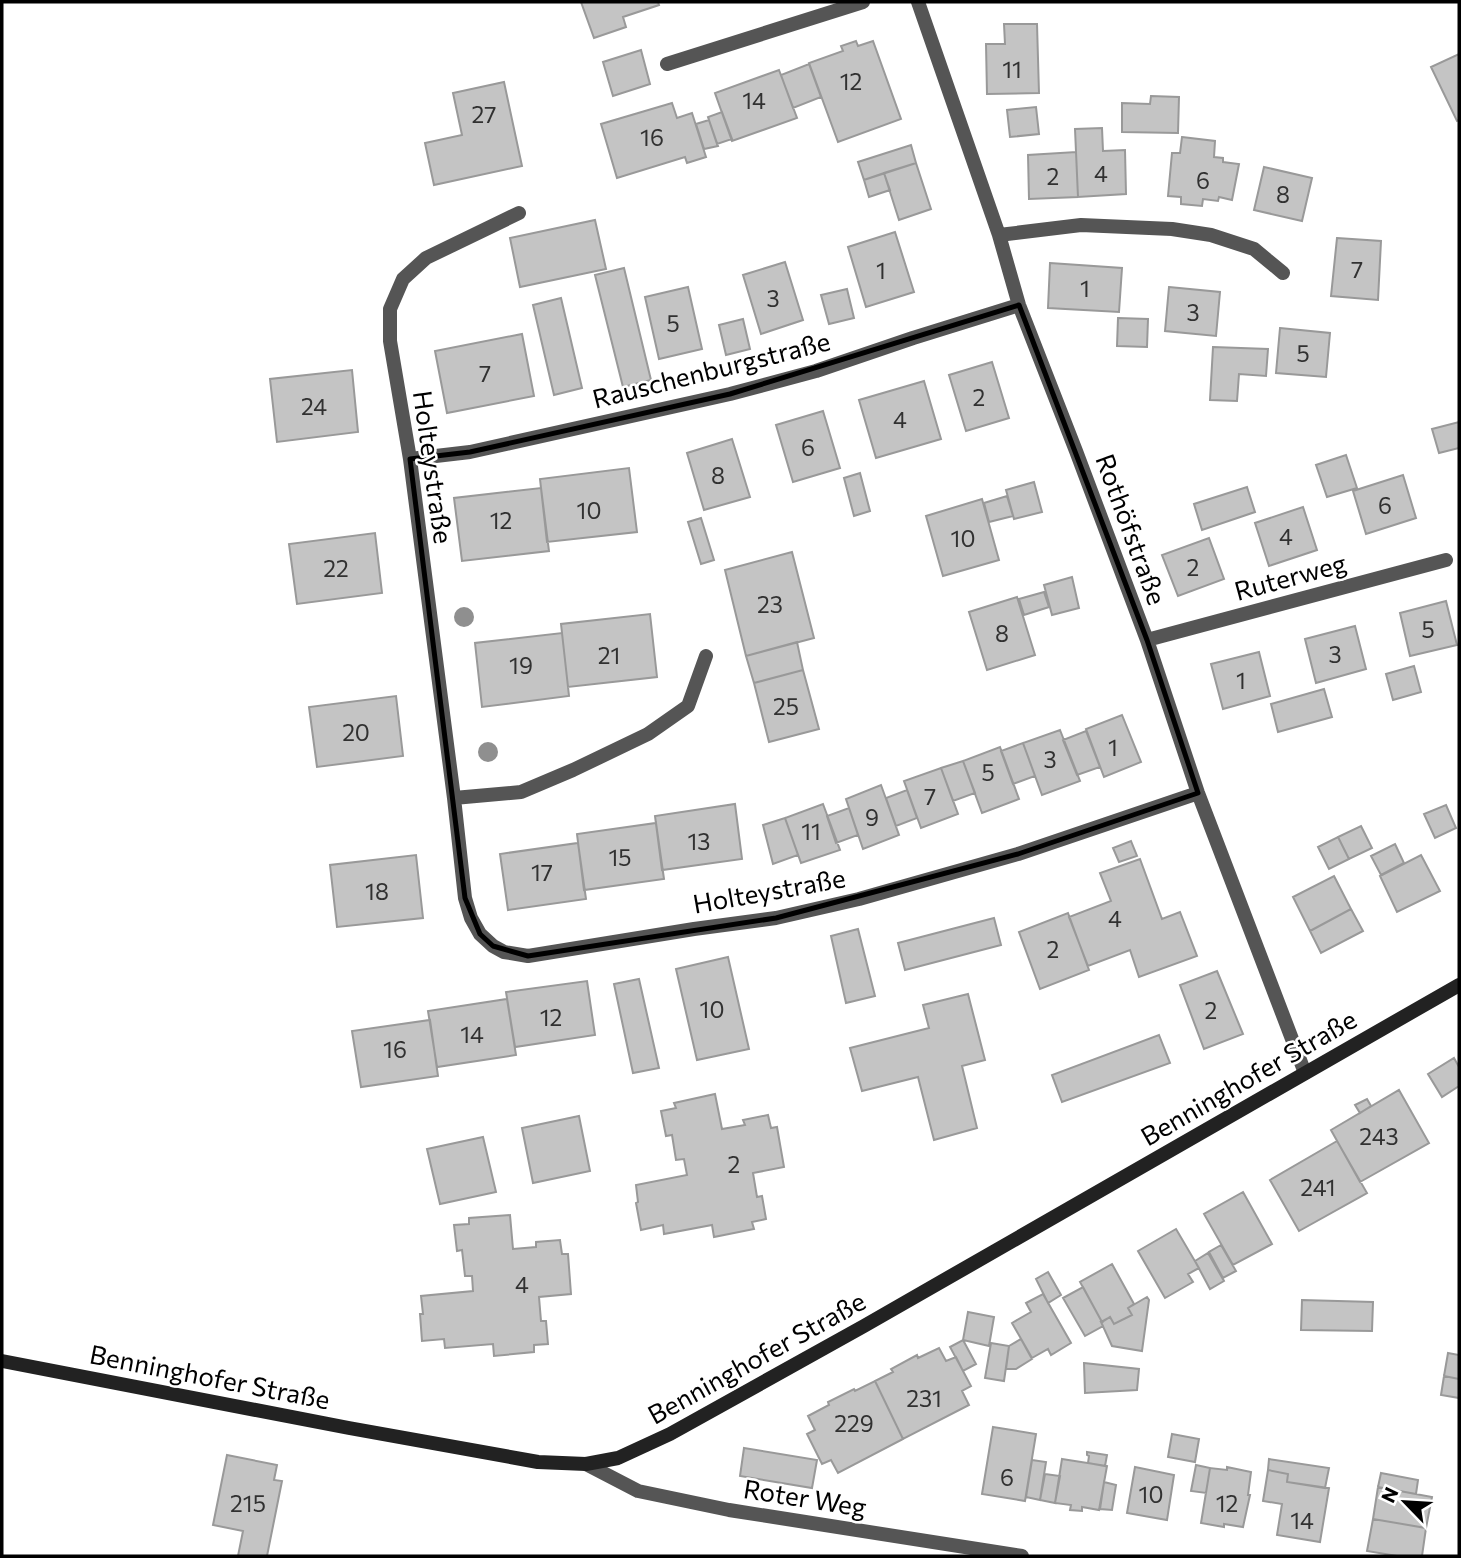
<svg xmlns="http://www.w3.org/2000/svg" width="1461" height="1558" font-family="Commissioner,sans-serif">
<style>
.building{fill:#c4c4c4;stroke:#999;stroke-width:2}
.lines{fill:none;stroke-linecap:round;stroke-linejoin:round}
.lane{stroke:#555;stroke-width:14}
.street{stroke:#555;stroke-width:14}
.secondary{stroke:#222;stroke-width:14}
.tree{fill:#8f8f8f}
.marked{fill:none;stroke:#000;stroke-width:5;stroke-linejoin:round}
.labels{text-anchor:middle;dominant-baseline:central;stroke-width:5;stroke-linejoin:round;paint-order:stroke}
.number-label{font-size:23px;fill:#313131}
.street-label{font-size:26px;fill:#000;stroke:#fff}
</style>
<rect width="100%" height="100%" fill="#fff"/>
<path class="building" d="M581,2H658L659,5L623,17L626,27L594,38Z
M1004,24H1037L1039,93L987,94L986,44H1005Z
M856,41L858,46L873,41L901,119L838,142L809,63L843,51L841,46Z
M641,50L650,84L613,96L603,62Z
M1459,54V120L1457,121L1431,67Z
M809,64L821,97L793,108L781,75Z
M779,70L797,118L732,141L715,93Z
M504,82L522,166L434,185L425,143L462,135L453,93Z
M1151,96L1179,97L1178,133L1122,132V103L1150,104Z
M672,103L677,118L692,113L706,157L687,163L685,157L617,178L601,124Z
M1036,107L1039,134L1010,137L1007,110Z
M722,112L732,139L717,144L708,117Z
M709,120L718,146L704,149L696,124Z
M1102,128L1103,151L1125,150L1126,194L1078,197L1075,129Z
M1182,137L1215,141L1214,157L1223,158V162L1239,164L1232,200L1219,197L1218,201L1203,199L1202,206L1181,204V197L1168,196L1172,153H1180Z
M911,145L916,163L864,180L858,162Z
M1076,152L1078,197L1029,199L1028,155Z
M916,163L931,209L899,220L884,173Z
M1264,167L1312,178L1302,221L1254,210Z
M884,173L890,190L869,197L864,180Z
M595,220L606,269L520,287L510,238Z
M895,232L914,292L866,307L848,247Z
M1337,238L1381,241L1378,300L1331,296Z
M785,262L803,320L761,334L743,275Z
M1050,263L1122,268L1119,312L1048,308Z
M624,268L651,380L623,387L595,275Z
M688,287L702,349L659,359L645,297Z
M1169,287L1220,292L1216,336L1165,331Z
M847,289L854,318L829,324L821,295Z
M561,298L582,388L554,395L533,305Z
M1118,318L1148,319L1147,347L1117,346Z
M743,319L750,349L726,355L719,325Z
M1280,328L1330,333L1326,377L1276,373Z
M522,334L534,396L447,413L435,351Z
M1213,347L1268,349L1266,376L1239,374L1237,401L1210,400Z
M992,362L1009,418L966,431L949,375Z
M352,370L358,432L277,442L270,379Z
M924,381L941,439L876,458L859,400Z
M823,411L840,468L793,482L776,425Z
M1459,422V448L1439,453L1432,429Z
M732,439L750,497L704,510L687,453Z
M1346,455L1357,488L1327,497L1316,465Z
M629,468L637,532L547,542L540,479Z
M860,473L870,511L854,516L844,478Z
M1403,475L1416,518L1366,534L1353,491Z
M1034,482L1042,512L1014,519L1006,490Z
M1247,487L1255,512L1202,530L1194,504Z
M541,488L549,551L462,561L454,498Z
M1007,496L1013,516L989,522L984,503Z
M982,499L999,560L943,576L926,516Z
M1303,507L1317,550L1269,566L1255,523Z
M701,518L714,560L701,564L688,522Z
M375,533L382,593L297,604L289,544Z
M1209,538L1224,579L1178,596L1162,555Z
M792,552L814,638L746,656L725,570Z
M1072,577L1079,608L1052,615L1044,585Z
M1044,592L1049,607L1024,615L1019,599Z
M1017,597L1035,655L987,670L969,612Z
M1446,601L1457,645L1410,656L1400,613Z
M650,614L657,677L568,687L561,624Z
M1355,626L1366,669L1316,683L1305,639Z
M562,633L569,696L482,707L475,643Z
M797,642L803,670L754,683L746,656Z
M1259,652L1270,696L1223,709L1211,664Z
M1414,666L1421,692L1393,700L1386,674Z
M803,670L819,729L769,742L754,683Z
M1324,689L1332,717L1278,732L1271,704Z
M396,696L403,756L317,767L309,707Z
M1122,715L1141,762L1104,777L1086,729Z
M1060,730L1080,781L1042,795L1023,743Z
M1086,731L1100,767L1077,775L1063,740Z
M1023,743L1035,776L1013,784L1001,751Z
M1000,747L1019,799L982,813L963,761Z
M963,761L975,793L953,801L941,768Z
M941,768L958,814L921,828L904,781Z
M881,785L899,835L863,849L846,799Z
M907,790L917,818L896,826L886,798Z
M735,804L742,859L662,870L655,816Z
M823,804L840,850L801,863L785,818Z
M1446,805L1456,828L1435,838L1424,814Z
M849,808L858,835L836,843L827,816Z
M785,818L798,855L773,864L763,825Z
M656,823L664,879L584,890L577,834Z
M1361,826L1372,848L1349,859L1338,837Z
M1338,837L1349,859L1329,869L1318,847Z
M1131,841L1137,856L1119,862L1113,848Z
M578,843L586,899L508,910L500,854Z
M1395,844L1404,863L1381,875L1371,856Z
M416,855L423,918L337,927L330,865Z
M1421,855L1440,891L1397,912L1380,876Z
M1140,859L1162,919L1180,912L1197,956L1139,977L1130,950L1088,966L1069,917L1111,901L1100,873Z
M1334,876L1351,909L1310,931L1293,897Z
M1351,909L1363,931L1321,953L1310,931Z
M1068,913L1089,970L1040,989L1019,932Z
M994,918L1001,945L905,970L898,943Z
M858,929L875,996L846,1003L831,936Z
M728,957L749,1049L697,1060L676,969Z
M1217,971L1243,1034L1204,1049L1180,985Z
M639,979L659,1068L633,1073L614,984Z
M587,981L595,1035L515,1047L506,992Z
M968,994L985,1060L962,1066L977,1128L934,1140L918,1077L862,1091L850,1048L929,1028L923,1005Z
M507,999L516,1055L437,1067L428,1011Z
M430,1020L438,1076L361,1087L352,1031Z
M1159,1035L1170,1063L1062,1102L1052,1075Z
M1454,1058L1459,1067V1086L1442,1097L1428,1074Z
M1399,1090L1429,1143L1360,1182L1331,1130Z
M715,1094L722,1129L745,1125L743,1120L768,1115L771,1128L777,1127L784,1167L753,1173L757,1197L762,1196L766,1219L752,1222L754,1229L714,1237L712,1225L664,1234L663,1225L641,1230L636,1203L638,1202L636,1185L687,1175L684,1159L676,1160L672,1135L666,1136L661,1111L676,1108L674,1103Z
M1367,1099L1371,1106L1360,1113L1355,1105Z
M579,1116L590,1171L533,1183L522,1128Z
M483,1137L496,1192L440,1204L427,1149Z
M1337,1141L1367,1193L1299,1231L1270,1180Z
M1243,1192L1272,1244L1233,1265L1204,1214Z
M510,1215L513,1249L536,1247V1242L560,1240L562,1254H568L571,1294L539,1297L541,1321H546L548,1344L534,1345V1352L494,1356L493,1344L445,1348L444,1339L422,1341L420,1314H423L421,1296L473,1291L472,1276H465L462,1250L457,1251L454,1225L469,1224V1218Z
M1176,1229L1199,1268L1188,1274L1193,1282L1165,1298L1138,1251Z
M1221,1245L1236,1271L1223,1278L1209,1252Z
M1208,1253L1224,1281L1210,1289L1195,1261Z
M1112,1264L1134,1304L1128,1308L1132,1315L1114,1324L1110,1317L1102,1322L1080,1282Z
M1048,1272L1061,1295L1048,1303L1036,1279Z
M1083,1287L1102,1322H1101L1103,1326L1085,1336L1063,1298Z
M1043,1294L1071,1343L1051,1355L1048,1349L1032,1358L1012,1323L1031,1312L1026,1303Z
M1147,1297L1149,1300L1142,1351L1112,1346L1101,1322L1110,1317L1114,1324L1132,1315L1128,1308Z
M1302,1300L1373,1302L1372,1331L1301,1330Z
M968,1312L994,1317L989,1346L963,1340Z
M1021,1339L1032,1359L1016,1369H1006L1009,1346Z
M963,1340L976,1364L963,1371L950,1347Z
M991,1343L1009,1346L1004,1381L985,1378Z
M939,1348L946,1361L956,1357L963,1371L971,1386L962,1391L969,1405L903,1439L875,1381L893,1372L891,1369L917,1355L918,1358Z
M1448,1353L1459,1355V1379L1444,1376Z
M1084,1363L1139,1369L1137,1390L1085,1393Z
M1444,1376L1459,1379V1398L1441,1395Z
M875,1381L903,1439L838,1473L831,1460L822,1464L807,1434L815,1430L808,1416L829,1405L828,1402L854,1389L855,1391Z
M993,1427L1036,1434L1025,1501L982,1494Z
M1172,1434L1199,1439L1195,1462L1168,1457Z
M744,1448L817,1460L812,1488L740,1476Z
M1087,1452L1107,1455L1105,1466L1088,1463L1089,1456L1087,1455Z
M227,1455L277,1465L274,1480L282,1481L267,1556H238L243,1531L213,1525Z
M1062,1459L1107,1466L1099,1510L1082,1507V1511L1070,1510L1071,1505L1055,1503Z
M1269,1459L1329,1468L1325,1488L1287,1482L1288,1474L1268,1470Z
M1032,1460L1046,1462L1040,1500L1026,1497Z
M1196,1465L1210,1468L1206,1493L1191,1491Z
M1135,1467L1174,1475L1167,1520L1127,1513Z
M1227,1467L1251,1472L1248,1495H1250L1243,1527L1224,1524V1527L1201,1523L1210,1468L1227,1470Z
M1268,1470L1288,1474L1287,1482L1329,1488L1320,1542L1277,1535L1282,1504L1263,1501Z
M1381,1473L1418,1480L1416,1494L1378,1487Z
M1045,1474L1060,1476L1055,1503L1040,1500Z
M1104,1482L1116,1485L1112,1510L1100,1509Z
M1378,1487L1432,1497L1426,1528L1373,1519Z
M1373,1519L1426,1528L1422,1556H1397L1367,1551Z"/>
<g class="lines">
<path class="lane" d="M667,64L863,2"/>
<path class="street" d="M918,2L999,235L1019,305L1076,451L1147,640L1198,793L1305,1073
M519,213L426,258L403,279L390,309V341L410,459L454,798L465,898L471,918L480,934L493,946L504,952L528,956L694,929L776,918L859,899L1018,854L1198,793
M999,235L1081,225L1172,229L1211,235L1254,249L1283,273
M410,459L470,452L730,394L816,371L913,338L1019,305
M1147,640L1446,560
M454,798L521,792L573,770L648,734L688,706L706,656
M586,1464L638,1491L729,1510L1022,1556"/>
<path class="secondary" d="M2,1361L349,1428L538,1462L586,1464L618,1458L670,1434L864,1326L1459,985"/>
</g>
<g class="tree">
<circle cx="464" cy="617" r="10"/>
<circle cx="488" cy="752" r="10"/>
</g>
<path class="marked" d="M1019,305L1147,640L1198,793L1018,854L776,918L528,956L493,946L480,934L465,898L410,459L470,452L730,394Z"/>
<g class="labels">
<g class="number-label">
<text x="1012" y="69">11</text>
<text x="851" y="81">12</text>
<text x="754" y="100">14</text>
<text x="484" y="114">27</text>
<text x="652" y="137">16</text>
<text x="1101" y="173">4</text>
<text x="1053" y="176">2</text>
<text x="1203" y="180">6</text>
<text x="1283" y="194">8</text>
<text x="1357" y="269">7</text>
<text x="881" y="270">1</text>
<text x="1085" y="288">1</text>
<text x="773" y="298">3</text>
<text x="1193" y="312">3</text>
<text x="673" y="323">5</text>
<text x="1303" y="353">5</text>
<text x="485" y="373">7</text>
<text x="979" y="397">2</text>
<text x="314" y="406">24</text>
<text x="900" y="419">4</text>
<text x="808" y="447">6</text>
<text x="718" y="475">8</text>
<text x="1385" y="505">6</text>
<text x="589" y="510">10</text>
<text x="501" y="520">12</text>
<text x="1286" y="536">4</text>
<text x="963" y="538">10</text>
<text x="1193" y="567">2</text>
<text x="336" y="568">22</text>
<text x="770" y="604">23</text>
<text x="1428" y="629">5</text>
<text x="1002" y="633">8</text>
<text x="1335" y="654">3</text>
<text x="609" y="655">21</text>
<text x="521" y="665">19</text>
<text x="1241" y="680">1</text>
<text x="786" y="706">25</text>
<text x="356" y="732">20</text>
<text x="1113" y="747">1</text>
<text x="1050" y="759">3</text>
<text x="988" y="772">5</text>
<text x="930" y="796">7</text>
<text x="872" y="817">9</text>
<text x="811" y="831">11</text>
<text x="699" y="841">13</text>
<text x="620" y="857">15</text>
<text x="542" y="872">17</text>
<text x="377" y="891">18</text>
<text x="1115" y="918">4</text>
<text x="1053" y="949">2</text>
<text x="712" y="1009">10</text>
<text x="1211" y="1010">2</text>
<text x="551" y="1017">12</text>
<text x="472" y="1034">14</text>
<text x="395" y="1049">16</text>
<text x="1379" y="1136">243</text>
<text x="734" y="1164">2</text>
<text x="1318" y="1187">241</text>
<text x="522" y="1284">4</text>
<text x="924" y="1398">231</text>
<text x="854" y="1423">229</text>
<text x="1007" y="1477">6</text>
<text x="1151" y="1494">10</text>
<text x="248" y="1503">215</text>
<text x="1227" y="1503">12</text>
<text x="1302" y="1520">14</text>
</g>
<g class="street-label">
<text transform="translate(711 369) rotate(-14)">Rauschenburgstraße</text>
<text transform="translate(434 467) rotate(82)">Holteystraße</text>
<text transform="translate(1132 529) rotate(70)">Rothöfstraße</text>
<text transform="translate(1290 576) rotate(-15)">Ruterweg</text>
<text transform="translate(769 890) rotate(-10)">Holteystraße</text>
<text transform="translate(1248 1077) rotate(-30)">Benninghofer Straße</text>
<text transform="translate(756 1357) rotate(-29)">Benninghofer Straße</text>
<text transform="translate(210 1376) rotate(11)">Benninghofer Straße</text>
<text transform="translate(805 1497) rotate(9)">Roter Weg</text>
</g>
</g>
<rect width="1461" height="1558" fill="none" stroke="#000000" stroke-width="7"/>
<g transform="translate(1405 1502) rotate(295)" stroke="#ffffff" stroke-width="5" paint-order="stroke">
<path d="M0-5L12 26L0 18L-12 26Z" fill="#000000"/>
<text y="-10" font-size="19" font-weight="bold" text-anchor="middle" fill="#000000">N</text>
</g>
</svg>
